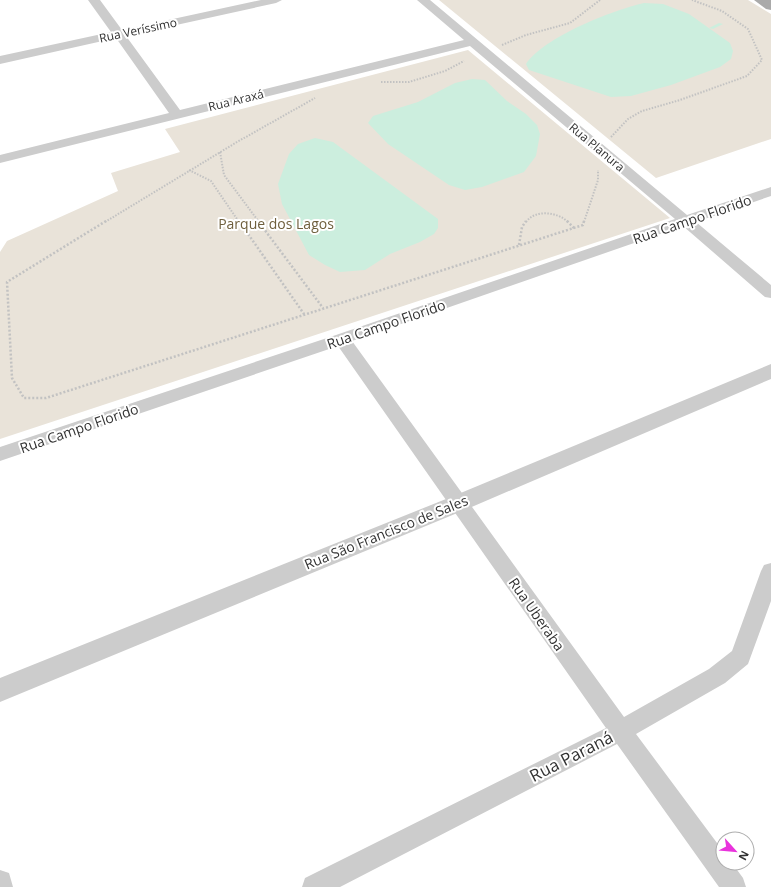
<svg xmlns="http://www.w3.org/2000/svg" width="771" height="887" font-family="'Open Sans',sans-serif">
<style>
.green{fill:#e9e3d9}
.water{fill:#cceede}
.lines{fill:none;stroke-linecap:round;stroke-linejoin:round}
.stream{fill:#cceede;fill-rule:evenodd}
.path-far1{stroke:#c2c2c2;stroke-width:2;stroke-dasharray:1.5 1.5;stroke-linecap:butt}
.path{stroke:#c2c2c2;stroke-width:2.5;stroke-dasharray:2 2;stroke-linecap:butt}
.minor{fill:#ccc;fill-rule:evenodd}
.tertiary{fill:#ccc;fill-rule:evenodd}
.primary{fill:#aaa;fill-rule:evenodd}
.labels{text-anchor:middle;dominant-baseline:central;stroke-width:4;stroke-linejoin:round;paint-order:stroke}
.far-street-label{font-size:12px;fill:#323232;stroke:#fff}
.street-label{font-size:14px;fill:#323232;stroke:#fff}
.park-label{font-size:14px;fill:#6f5f3d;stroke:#fff}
.near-street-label{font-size:17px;fill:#323232;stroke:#fff}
</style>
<rect width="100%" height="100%" fill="#fff"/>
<path class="green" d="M439,0H748L771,14V139L656,178Z
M468,50L670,218L0,439V252L7,241L118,191L111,173L180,152L165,129Z"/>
<path class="water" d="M644,3L663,4L689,14L730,43L733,51L731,59L720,67L671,85L631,96L611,97L529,70L526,64C544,37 613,10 644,3Z
M472,79L485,80L507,101L526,114L537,125L540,134L536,156L524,172L482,187L465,190L449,185L388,144L368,123L373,116L418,102L455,83Z
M315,138L333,142L438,219V228L434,234L420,242L390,254L365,270L340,272L325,265L309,255L282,204L278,184L289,154L298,144Z"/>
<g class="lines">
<path class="stream" d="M719,23L723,24L713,29L709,28Z"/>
<path class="path-far1" d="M502,45L526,35L570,23L600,0
M381,82H409L445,71L464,61
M611,137L628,119L642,111L680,100L747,76L762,60L748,29L722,11L692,0
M220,152L224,175L259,222
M189,170L211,181L239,222
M105,222L237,142L315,98
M526,222C535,209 558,212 568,222
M584,222L598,180V170"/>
<path class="path" d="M106,221L7,282L12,378L24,398H46L583,225L584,221
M239,221L304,314
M258,221L323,308
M567,221L574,228
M519,245L522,227L526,221"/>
<path class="minor" d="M88,0H100L122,30L261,0H282L276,3L126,36L180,110L464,40L417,0H430L687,215L771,187V196L696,222L771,285V298L765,297L683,226L352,341L624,717L709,669L732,651L761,571L764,565L771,563V601L748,664L725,683L636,734L723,851V863H732L743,878L746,887H719L617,744L340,887H302L305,878L606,728L338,346L0,461V447L336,335L675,219L470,46L0,163V155L169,113L116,38L0,64V56L111,32Z
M0,870L9,873L13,887H0Z"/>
<path class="tertiary" d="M771,364V379L467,509L0,702V678L451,497Z"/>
<path class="primary" d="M754,0H771V10L766,9Z"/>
</g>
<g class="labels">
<g class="far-street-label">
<text transform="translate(138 30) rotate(-12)">Rua Veríssimo</text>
<text transform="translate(236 100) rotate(-14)">Rua Araxá</text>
<text transform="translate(597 147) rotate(40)">Rua Planura</text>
</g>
<g class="street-label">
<text transform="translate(692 219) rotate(-19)">Rua Campo Florido</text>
<text transform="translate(386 324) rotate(-19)">Rua Campo Florido</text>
<text transform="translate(79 428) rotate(-19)">Rua Campo Florido</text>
<text transform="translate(386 532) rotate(-22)">Rua São Francisco de Sales</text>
<text transform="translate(537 614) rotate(55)">Rua Uberaba</text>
</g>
<g class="park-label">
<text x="276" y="223">Parque dos Lagos</text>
</g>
<g class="near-street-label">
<text transform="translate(571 756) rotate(-27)">Rua Paraná</text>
</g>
</g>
<g transform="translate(735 851) rotate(117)"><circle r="19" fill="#ffffff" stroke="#adadad"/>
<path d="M0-3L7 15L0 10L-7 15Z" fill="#e933dc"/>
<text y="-6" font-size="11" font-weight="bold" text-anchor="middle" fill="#323232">N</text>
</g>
</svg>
